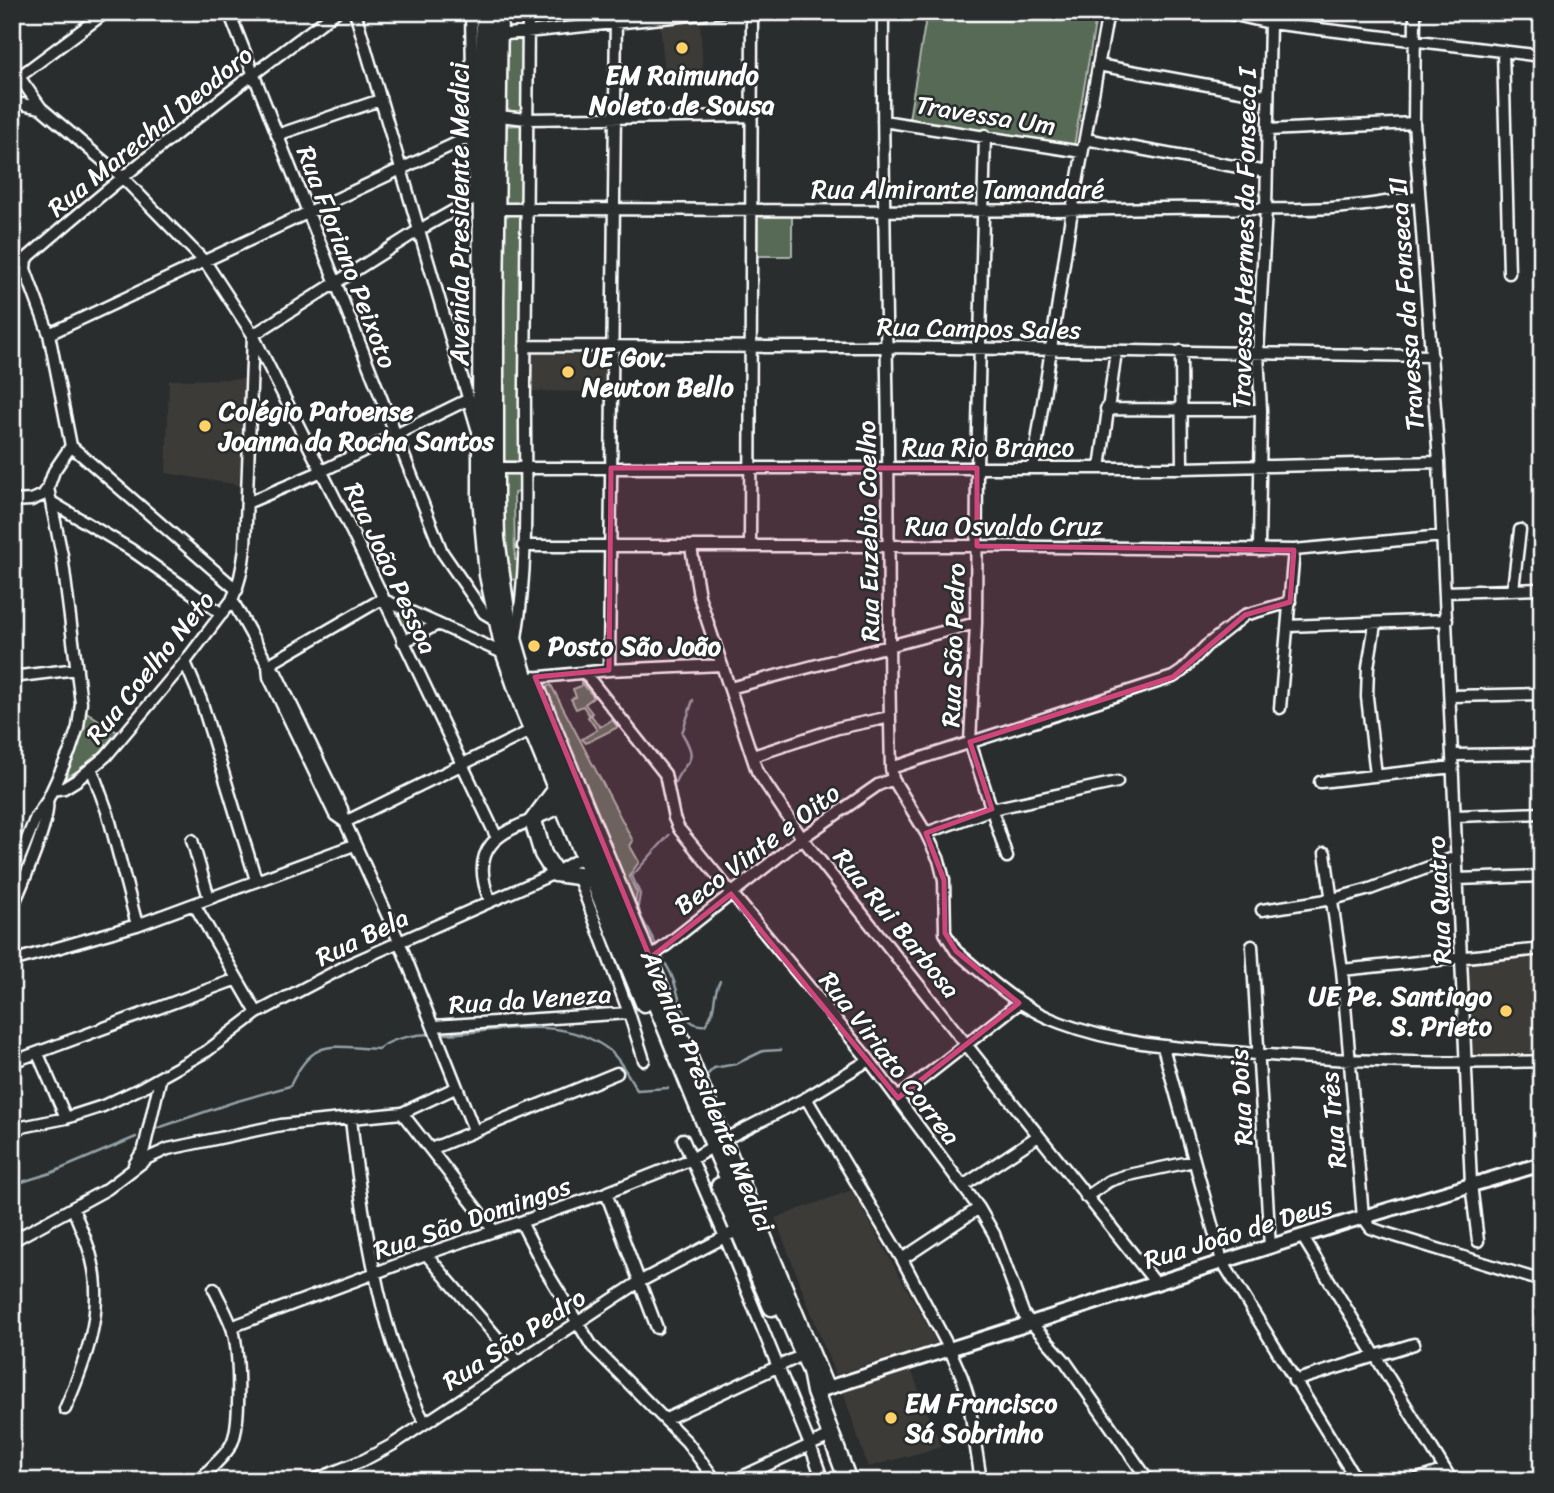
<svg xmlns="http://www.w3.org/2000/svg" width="1554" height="1493" font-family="Sriracha,sans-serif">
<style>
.built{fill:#3c3a38}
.green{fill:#566a55;stroke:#aab4aa;stroke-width:2}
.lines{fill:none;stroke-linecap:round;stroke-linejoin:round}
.stream{stroke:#92a1a7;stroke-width:2.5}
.minor-casing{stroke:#fff;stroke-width:15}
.tertiary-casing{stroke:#fff;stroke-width:18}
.primary-casing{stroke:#fff;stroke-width:21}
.minor{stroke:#2a2d2e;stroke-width:10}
.tertiary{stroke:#2a2d2e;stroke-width:12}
.primary{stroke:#2a2d2e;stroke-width:16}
.marked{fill:#ce467c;fill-opacity:0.2;stroke:#ce467c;stroke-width:5;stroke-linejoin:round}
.poi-dot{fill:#ffd166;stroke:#2a2d2e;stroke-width:2.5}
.labels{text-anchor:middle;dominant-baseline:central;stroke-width:5;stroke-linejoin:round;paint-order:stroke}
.poi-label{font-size:26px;font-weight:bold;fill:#fff;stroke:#2a2d2e;text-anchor:start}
.street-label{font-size:26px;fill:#fff;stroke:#2a2d2e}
</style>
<rect width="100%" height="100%" fill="#2a2d2e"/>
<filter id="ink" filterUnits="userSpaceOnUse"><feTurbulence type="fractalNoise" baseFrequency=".0143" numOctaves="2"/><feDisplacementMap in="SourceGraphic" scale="14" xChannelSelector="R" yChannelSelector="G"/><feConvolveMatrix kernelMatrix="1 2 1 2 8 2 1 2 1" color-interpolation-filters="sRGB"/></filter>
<g filter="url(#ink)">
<path class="built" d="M700,19L703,72L665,73L660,24Z
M605,353V392L531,391V354Z
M245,379L239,485L166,473L169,380Z
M1542,955V1057L1470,1061L1468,964L1473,961Z
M852,1190L937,1343L835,1375L775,1218Z
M910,1367L941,1447L868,1467L842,1389Z"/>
<path class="green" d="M927,12H1097L1074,146L909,119Z
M501,38H523L522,115L500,114Z
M523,125V206H500L501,126Z
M501,213L524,214L519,462L498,461Z
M757,214H792V256H756Z
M504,472H520V492L514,493L515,560H518L519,579L505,581L499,474Z
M396,609L429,624L405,636Z
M581,682L594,697L585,704L592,713L589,715L583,706L576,709L571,699L576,697L573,689L581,686Z
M551,685L633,841L630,846L639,862L629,876L637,893L635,903L545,687Z
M85,711L117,732L93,761L61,781L79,737Z
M591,715L600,727L612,720L618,727L586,743L582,739L597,730L588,717Z"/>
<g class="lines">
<path class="stream" d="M674,785C683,758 702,766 682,733L693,700
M658,948L640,915L638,905L640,894L632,876L669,835
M660,954C664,962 670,970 673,979C680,995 681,1028 705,1025C718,1009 711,997 720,981
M440,1034C495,1033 561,1013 609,1050C621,1060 629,1077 637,1090L668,1088
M704,1078L714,1068L736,1064L763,1051L781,1050
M152,1130L234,1102L290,1086C313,1037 330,1047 378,1049C392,1038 416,1034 434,1034
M12,1185L51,1173L136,1137"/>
<g class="minor-casing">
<path id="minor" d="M229,12L442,552L484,613L496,620
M355,12L477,428
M471,12L474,199
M883,12C882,154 886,296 888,438C889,548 888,658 891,768L893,779L926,833L939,860L944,880L945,933L956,951C989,979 1019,1008 1061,1023C1119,1045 1182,1048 1244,1053C1343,1061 1442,1065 1542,1061
M1222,12L1270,23L1542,56
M1415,12L1414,123L1439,462L1471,1184L1478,1241
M498,35L721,12
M1503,51L1509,273
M1098,65L1268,96
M12,67L41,108L121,176L206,263L253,335L353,534L497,838
M12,82L106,12
M12,102L41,108
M498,116L527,119L752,116
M883,121L1082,152
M1268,130L1414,123
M277,135L380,100
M985,135L977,468L976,623L970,742L1007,857
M1085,139L1266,172
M497,209C718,208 939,214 1159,208C1224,206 1290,213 1355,206C1376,204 1397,200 1418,197
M49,334L482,131
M525,346L887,347L1432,356
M1181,351L1182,468
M1106,409L1261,410
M71,446L237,590
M495,468H1182L1439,462
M1033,468L1072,210L1108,12
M1100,468L1116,351
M12,501L31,500L43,495L48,488L54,471L71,446L49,334L25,269L26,259C126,172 229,91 336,12
M53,503L130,549L222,614
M247,503L322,471L469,399
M523,546H977L1294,550L1443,536
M750,546L752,12
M691,547L699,596L757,771L802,838L1155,1282
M1259,550L1261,410L1258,353L1266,209L1270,23L1274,12
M1513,589L1520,530
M1446,592L1542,589
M232,600L268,665L276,673L342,809L345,822L399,941L474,1130
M1375,624L1368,667L1367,697L1376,775
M1288,626L1447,620
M516,638C530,555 524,467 525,384C526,260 528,136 528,12
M403,642L438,624
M185,662L201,700L256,880
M268,665L382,599L505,654
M268,665L269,677L335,815L345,822
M609,670L616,12
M584,672L665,774L674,818L679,829L869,1060L979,1208L994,1234L1024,1315L1065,1361L1149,1481
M12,677L77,669
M535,677L828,1387
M532,678L609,670L722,665
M730,688L976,623
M1451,696L1542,694
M1280,708L1294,550
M1453,755L1542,754
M753,756L838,728L890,717
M891,768L1173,677L1182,671L1206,646L1245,615L1290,602
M92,770L108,814L137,925
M1320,782L1453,767
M52,790L64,788L77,780L106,756L185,662L232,600C240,583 243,566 245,548L253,335L419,230L483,194
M1456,816L1542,813
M345,822L532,730
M926,833L992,809L1117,782
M192,840L209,898
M1325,853L1342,970L1363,1217L1371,1228L1382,1232L1542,1281
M12,876L36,817L47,801L70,751L78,727L81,703L62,555L48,488
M578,876L629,1013L644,1060
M1457,879L1542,876
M490,901C462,832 519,829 567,805
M194,904L257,1013
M12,908C21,887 51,821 47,801
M1262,910L1333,899L1370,889L1456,857
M1252,946L1270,1247
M650,958L802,838L878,785L893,779
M12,961L137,925L354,845
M1342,970L1542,949
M434,1026L629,1013
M1163,1047L1222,1261L1357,1481
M38,1054L66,1118
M12,1062L237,979
M806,1098L902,1259L949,1348L962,1377L968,1396L981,1481
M898,1098L1019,1003
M402,1113L494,1231
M351,1119C358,1185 368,1249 384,1313C395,1352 406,1388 425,1423
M12,1129L66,1118L103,1106L139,1089L207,1051L257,1013L352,963L555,873L587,854
M683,1139L725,1237L810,1445L831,1436
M431,1149L617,1073
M134,1165L144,1149L160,1080
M963,1186L1038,1136
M606,1193L657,1328
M1086,1197L1109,1181L1124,1176L1194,1161
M521,1222L545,1269L592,1346L687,1442L716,1481
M1302,1236L1452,1481
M12,1241L107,1189L148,1158L168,1149L281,1125L402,1113L455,1088
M426,1254L517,1361
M902,1259L979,1208
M233,1332L235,1326L239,1324L426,1254L606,1193L692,1159L725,1139L806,1098L869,1060
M1294,1381L1414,1344
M65,1409C85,1363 105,1310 92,1260C88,1242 79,1225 73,1208
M666,1419L794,1359
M200,1481C209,1467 225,1458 232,1443C241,1423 239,1357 234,1334C230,1319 221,1304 214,1289
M312,1481L364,1460L392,1445L639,1282L738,1230
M733,1481L810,1445L823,1481
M1412,1481L1445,1470"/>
</g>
<g class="tertiary-casing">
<path id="tertiary" d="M815,1392L1347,1222L1542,1164"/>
</g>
<g class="primary-casing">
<path id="primary" d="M485,12L482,131L481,443V497L488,575L505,654L525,712L644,1003
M499,12L495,302V497L496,538L507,618L525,680L557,761L714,1145L811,1371L815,1392L848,1481
M556,790L533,821L543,854L555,873L578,876L594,882
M720,1186L772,1307"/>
</g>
<use href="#minor" class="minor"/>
<use href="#tertiary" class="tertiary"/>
<use href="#primary" class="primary"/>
</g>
</g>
<path class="marked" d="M611,468H977V546L1294,550L1290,602L1245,615L1173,677L970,742L992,809L926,833L944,880L945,933L956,951L1019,1003L898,1098L731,894L650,958L535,677L609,670Z"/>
<g class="poi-dot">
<circle cx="682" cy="48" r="7"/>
<circle cx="568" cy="372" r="7"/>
<circle cx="205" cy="426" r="7"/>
<circle cx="534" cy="646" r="7"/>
<circle cx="1506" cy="1011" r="7"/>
<circle cx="891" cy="1418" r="7"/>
</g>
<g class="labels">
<g class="poi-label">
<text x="682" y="75" text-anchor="middle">EM Raimundo<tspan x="682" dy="30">Noleto de Sousa</tspan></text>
<text x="582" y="357">UE Gov.<tspan x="582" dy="30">Newton Bello</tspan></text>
<text x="219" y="411">Colégio Patoense<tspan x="219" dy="30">Joanna da Rocha Santos</tspan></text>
<text x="548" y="646">Posto São João</text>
<text x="1492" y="996" text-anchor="end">UE Pe. Santiago<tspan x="1492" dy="30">S. Prieto</tspan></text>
<text x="905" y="1403">EM Francisco<tspan x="905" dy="30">Sá Sobrinho</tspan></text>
</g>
<g class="street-label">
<text transform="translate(986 115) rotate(9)">Travessa Um</text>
<text transform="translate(150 131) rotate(-39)">Rua Marechal Deodoro</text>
<text x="958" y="189">Rua Almirante Tamandaré</text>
<text transform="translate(459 214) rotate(-90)">Avenida Presidente Medici</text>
<text transform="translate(1244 238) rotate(-89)">Travessa Hermes da Fonseca I</text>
<text transform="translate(347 257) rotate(69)">Rua Floriano Peixoto</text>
<text transform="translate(1406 304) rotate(-94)">Travessa da Fonseca II</text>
<text transform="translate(979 328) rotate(1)">Rua Campos Sales</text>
<text x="988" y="447">Rua Rio Branco</text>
<text x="1004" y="526">Rua Osvaldo Cruz</text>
<text transform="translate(868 531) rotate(-91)">Rua Euzebio Coelho</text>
<text transform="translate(391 568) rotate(65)">Rua João Pessoa</text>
<text transform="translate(953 645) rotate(-88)">Rua São Pedro</text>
<text transform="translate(150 667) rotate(-51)">Rua Coelho Neto</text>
<text transform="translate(757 849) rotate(-37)">Beco Vinte e Oito</text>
<text transform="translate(1439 900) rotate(-93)">Rua Quatro</text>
<text transform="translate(897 923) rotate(51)">Rua Rui Barbosa</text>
<text transform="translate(362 937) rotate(-26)">Rua Bela</text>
<text transform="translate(530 999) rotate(-4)">Rua da Veneza</text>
<text transform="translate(890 1058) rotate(52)">Rua Viriato Correa</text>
<text transform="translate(708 1091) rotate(67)">Avenida Presidente Medici</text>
<text transform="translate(1241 1097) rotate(-93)">Rua Dois</text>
<text transform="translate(1333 1120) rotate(-95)">Rua Três</text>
<text transform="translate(472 1218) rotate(-19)">Rua São Domingos</text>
<text transform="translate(1238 1232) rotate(-17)">Rua João de Deus</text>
<text transform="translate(514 1339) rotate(-33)">Rua São Pedro</text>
</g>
</g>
<rect width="1554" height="1493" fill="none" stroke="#2a2d2e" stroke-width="42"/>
<rect x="21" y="21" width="1512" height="1451" fill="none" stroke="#fff" stroke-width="2.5" filter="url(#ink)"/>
</svg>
